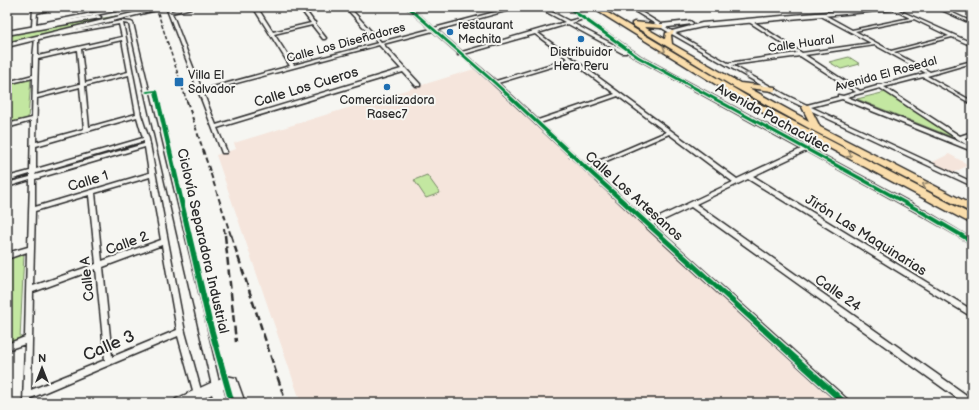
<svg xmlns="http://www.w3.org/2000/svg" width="979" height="410" font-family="'Balsamiq Sans',sans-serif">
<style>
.built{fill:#f5e5dc}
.green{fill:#c3e7a1;stroke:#778966}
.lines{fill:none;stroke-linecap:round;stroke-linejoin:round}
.minor-casing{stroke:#2b2b2b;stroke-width:3}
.tertiary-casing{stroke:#2b2b2b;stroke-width:3}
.secondary-casing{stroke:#2b2b2b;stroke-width:3}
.primary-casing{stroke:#2b2b2b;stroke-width:3}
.minor{fill:#f6f6f2;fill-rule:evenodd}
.tertiary{fill:#f6f6f2;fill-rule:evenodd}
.secondary{fill:#f6f6f2;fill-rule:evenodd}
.primary{fill:#faddab;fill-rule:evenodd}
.rail-far2{stroke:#2b2b2b;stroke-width:1.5;stroke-dasharray:4 2;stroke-linecap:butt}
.rail-far1{stroke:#2b2b2b;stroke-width:2;stroke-dasharray:5.5 3;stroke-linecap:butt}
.rail{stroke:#2b2b2b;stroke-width:2.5;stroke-dasharray:8 3.5;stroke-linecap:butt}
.cycleway-casing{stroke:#f6f6f2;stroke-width:3}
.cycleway{fill:#00873e;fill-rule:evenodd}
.oneway{stroke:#92846b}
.oneway2{stroke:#90908e}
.poi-dot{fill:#1f6fb2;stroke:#f6f6f2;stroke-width:1.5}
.labels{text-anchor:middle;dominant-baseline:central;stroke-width:4;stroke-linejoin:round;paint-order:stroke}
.far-poi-label{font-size:12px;fill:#2b2b2b;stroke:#f6f6f2;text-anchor:start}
.far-street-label{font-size:12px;fill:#2b2b2b;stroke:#f6f6f2}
.street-label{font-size:14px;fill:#2b2b2b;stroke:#f6f6f2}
.near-street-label{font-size:17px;fill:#2b2b2b;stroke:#f6f6f2}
</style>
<rect width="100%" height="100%" fill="#f6f6f2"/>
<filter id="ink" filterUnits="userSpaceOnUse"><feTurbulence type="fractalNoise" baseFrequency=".025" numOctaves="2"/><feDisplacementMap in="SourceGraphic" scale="8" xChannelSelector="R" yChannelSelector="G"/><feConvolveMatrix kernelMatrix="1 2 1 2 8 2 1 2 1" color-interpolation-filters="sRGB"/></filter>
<g filter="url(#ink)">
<path class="built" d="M474,69L611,196L836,403H301L216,155L236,149L234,143Z
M949,154L969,165L953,173L931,163Z"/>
<path class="green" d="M116,16L7,44V34Z
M849,57L860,64L841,69L829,62Z
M31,78L28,119L7,125V84Z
M886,92L955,136L952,137L857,99Z
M427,175L440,193L426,198L414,180Z
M24,253L20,339L7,344V259Z"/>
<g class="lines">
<g class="minor-casing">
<path id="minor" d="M33,7H37V10L54,7H61L37,13L36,24L113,9L114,7H118L116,11L36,27L34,28L32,27Z
M166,7H170L171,11L188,7H195L172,13L202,90L290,66L253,7H257L273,32L311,23L299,7H303L314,22H315V24L326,38L325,39H323L312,25L274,34L294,65L378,43L345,7H349L381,42L431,29L406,7H410L434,28L514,7H520L437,30L462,52L565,22L537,7H542L569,21L581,18L565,7H570L640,56L922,209L972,239V244L918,213L806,151L753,176L972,310V317L748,179L696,204L972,399V403H964L691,207L653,225L848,400L849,403H839L646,227L493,84L461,55H458V53L433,31L383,44L420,84V86H416L403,72L217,128L227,152L226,153H222ZM583,19L636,58L801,149L737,179L538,33L568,24L622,53H626V51L572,23ZM535,34L568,59L496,81L464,54ZM379,45L401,69L216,125L203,92ZM571,61L615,94L538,120L498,83ZM618,96L666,132L587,166L540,123ZM669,134L733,182L649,222L590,168Z
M628,7H633L672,31L728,63L797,53L749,22V20H751L802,53L871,43L821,16V14H823L852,30L910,18L892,9L891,8L892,7L972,43V46L952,37L894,52L930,72L972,61V63L927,76L972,101V104L923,77L884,87L960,136L972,132V136L964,138L972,144V151L842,99L811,107L972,182V186L784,98L670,33ZM914,19L949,36L891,51L855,31ZM875,45L926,73L881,85H877V86L860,91L805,55ZM800,56L856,92L843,96L838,95V97L807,105L788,96L732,65ZM880,88L967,145L847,97Z
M935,7H940L972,22V24Z
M121,21L131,22L133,23L220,386L219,389L216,390L213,389L212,386L129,24L123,23L141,115L149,139L185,332L202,394L201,397L198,398L195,397L194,394L178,336L31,398V403H23L25,344L7,350V344L25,337L27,252L7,259V253L28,247L30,180L7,187V183L30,177V174L7,181V177L30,171L31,121L7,128V124L32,118L33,78L7,84V82L33,75V58L35,38L38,39V56L122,37L119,24L54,36L52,35L54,34ZM122,40L128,72L85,83L81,49ZM77,50L80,84L37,95L38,59ZM129,75L136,114L89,127L85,86ZM80,87L84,129L36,142L37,98ZM137,117L143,138L36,169V146ZM144,141V144L35,175L36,173ZM145,147L149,173L35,207V179ZM150,177L161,240L102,261L95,193ZM89,195L96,264L33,286L35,211ZM162,245L177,330L112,357L103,267ZM96,269L105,360L31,390L33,292Z"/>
</g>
<g class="tertiary-casing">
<path id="tertiary" d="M883,7H903L900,9L702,27L671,34L668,32L702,23Z
M690,21L693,23L692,24L661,28L658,26L661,24Z"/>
</g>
<g class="secondary-casing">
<path id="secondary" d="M158,7H169L7,47V43Z
M98,15L101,17L100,18L7,35V31Z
M226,376L236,378L245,403H233L228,388L223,389L227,403H215L212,394L194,403H174L176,399Z"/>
</g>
<g class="primary-casing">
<path id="primary" d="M591,7H598L760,104L972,215V224L754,108Z
M634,22L663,25V27L661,28L644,27L665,39L666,33L673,31L674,32L671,35L672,44L740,83L775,87V91H772L749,88L809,121L802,107L803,105H809L820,127L972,205V213L814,131L734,87L632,25V23Z"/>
</g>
<use href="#minor" class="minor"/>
<use href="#tertiary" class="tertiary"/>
<use href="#secondary" class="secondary"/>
<use href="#primary" class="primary"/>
<path class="rail-far2" d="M156,7L187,102"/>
<path class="rail-far1" d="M187,101L231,236
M224,228L225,236"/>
<path class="rail" d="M225,235L236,342
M231,235L286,403"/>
<g class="cycleway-casing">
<path id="cycleway" d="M406,7H410L496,82L588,167L847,401L848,403H840L584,169L494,84Z
M565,7H569L585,17L639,56L922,210L972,239V244L918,212L637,58Z
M156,90L158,91L212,321L235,403H229L206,321L154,92L147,93L145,92L147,91Z"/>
</g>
<use href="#cycleway" class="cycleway"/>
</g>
<defs><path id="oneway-chevron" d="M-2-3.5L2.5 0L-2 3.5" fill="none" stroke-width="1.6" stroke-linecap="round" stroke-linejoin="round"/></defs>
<g class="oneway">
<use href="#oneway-chevron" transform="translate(663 50) rotate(32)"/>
<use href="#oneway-chevron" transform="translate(849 155) rotate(28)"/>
<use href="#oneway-chevron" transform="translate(925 185) rotate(-153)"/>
</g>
<use class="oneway2" href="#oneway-chevron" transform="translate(747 75) rotate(-150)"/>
</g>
<g class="poi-dot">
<circle cx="450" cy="32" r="4"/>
<circle cx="581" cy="39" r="4"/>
<rect x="174" y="77" width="10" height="10" rx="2"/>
<circle cx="387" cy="87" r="4"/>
</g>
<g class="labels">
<g class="far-poi-label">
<text x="458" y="25">restaurant<tspan x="458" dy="14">Mechita</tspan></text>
<text x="581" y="52" text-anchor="middle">Distribuidor<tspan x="581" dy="14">Hera Peru</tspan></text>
<text x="188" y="75">Villa El<tspan x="188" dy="14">Salvador</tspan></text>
<text x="387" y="100" text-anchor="middle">Comercializadora<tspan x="387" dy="14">Rasec7</tspan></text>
</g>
<g class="far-street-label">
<text transform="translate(346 43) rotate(-15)">Calle Los Diseñadores</text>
<text transform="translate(801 44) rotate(-8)">Calle Huaral</text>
<text transform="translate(886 74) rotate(-15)">Avenida El Rosedal</text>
</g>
<g class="street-label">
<text transform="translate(306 87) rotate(-17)">Calle Los Cueros</text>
<text transform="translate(773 118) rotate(29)">Avenida Pachacútec</text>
<text transform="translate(88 181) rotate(-17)">Calle 1</text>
<text transform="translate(634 196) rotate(42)">Calle Los Artesanos</text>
<text transform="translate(866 235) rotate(32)">Jirón Las Maquinarias</text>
<text transform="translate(203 241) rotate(77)">Ciclovía Separadora Industrial</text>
<text transform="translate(127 243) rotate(-20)">Calle 2</text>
<text transform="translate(87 279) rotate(-96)">Calle A</text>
<text transform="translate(838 293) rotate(35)">Calle 24</text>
</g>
<g class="near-street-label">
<text transform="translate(109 346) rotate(-23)">Calle 3</text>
</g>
</g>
<rect width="979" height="410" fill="none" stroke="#f6f6f2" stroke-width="24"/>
<rect x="12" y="12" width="955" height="386" fill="none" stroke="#2b2b2b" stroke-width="1.5" filter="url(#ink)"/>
<g transform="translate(42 368)" stroke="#f6f6f2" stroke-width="3" paint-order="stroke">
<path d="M0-3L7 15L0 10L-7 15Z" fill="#2b2b2b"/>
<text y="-6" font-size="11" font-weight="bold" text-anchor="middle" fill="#2b2b2b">N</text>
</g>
</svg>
